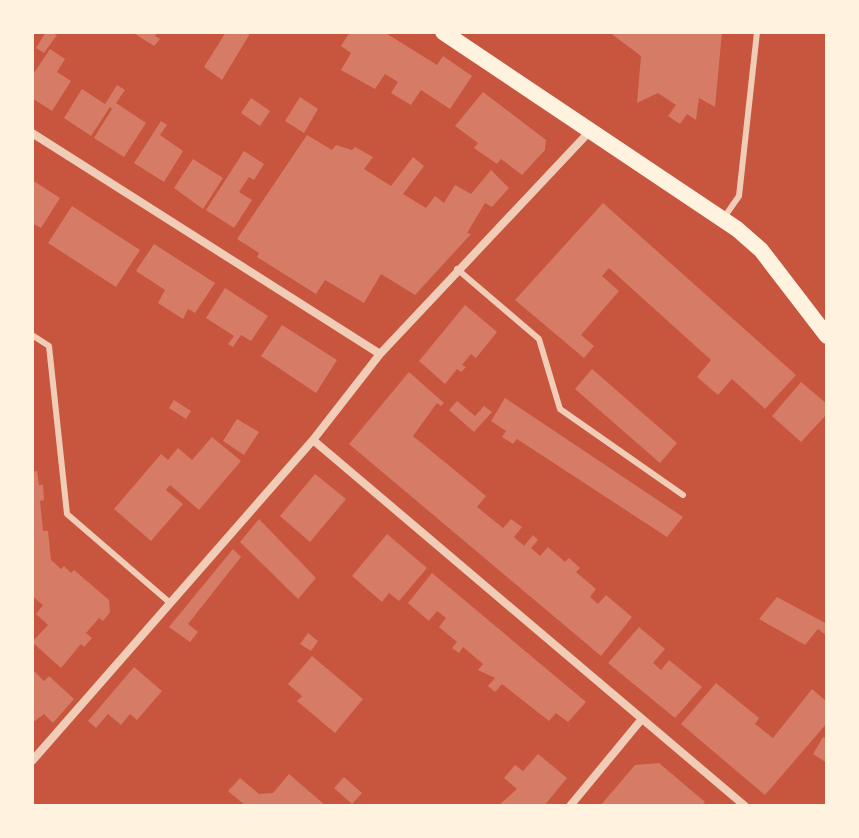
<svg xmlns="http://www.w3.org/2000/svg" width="859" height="838" font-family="'Nunito Sans',sans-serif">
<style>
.building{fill:#d67c66}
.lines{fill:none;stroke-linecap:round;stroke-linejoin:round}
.service{stroke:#f1ccb7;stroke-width:6}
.minor{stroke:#f1ccb7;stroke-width:8}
.secondary{stroke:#fff3e0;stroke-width:16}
</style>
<rect width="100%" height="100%" fill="#c8553d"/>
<path class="building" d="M46,32L57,35L44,53L36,48Z
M132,32H158L155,36L160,39L154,46Z
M226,32H251L222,80L204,67Z
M350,32H384L437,65L443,56L472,76L450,109L421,90L411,105L391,93L398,82L385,74L375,89L341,70L351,53L341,46Z
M609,32H722L715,107L699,98L696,120L687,114L680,124L668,116L676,105L658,93L637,103L641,56Z
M50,49L65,59L57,72L71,81L52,111L32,98V76Z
M117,85L125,90L116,103L146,123L124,157L94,138L112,109L110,107L91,136L64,118L82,89L105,104Z
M483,92L546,140L545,150L522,175L501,159L497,164L474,148L478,143L455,126Z
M300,97L318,109L304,133L285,121Z
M251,98L270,111L260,126L241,113Z
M161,121L167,125L160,135L183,151L164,182L134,163Z
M307,135L332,150L336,145L352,150L355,147L373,157L364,169L391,186L413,157L424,166L403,194L426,208L435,196L444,203L455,185L471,194L491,170L509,188L492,207L485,203L467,233L471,234L415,295L381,274L364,303L325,280L316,294L257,257L259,253L237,239Z
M244,151L264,164L254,180L249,177L239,192L252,200L234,228L206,210Z
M193,159L223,178L203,209L174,188Z
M32,180L60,198L41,228L32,223Z
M603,203L796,375L765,409L732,379L718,395L697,377L711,360L609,268L602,276L619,291L581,335L594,346L584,358L515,300Z
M72,206L140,250L116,287L48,243Z
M154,244L215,283L195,313L188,309L183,319L158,303L165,290L136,271Z
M225,288L268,316L251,341L241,335L233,347L228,344L234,336L206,318Z
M465,305L497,332L476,358L471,354L462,365L466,367L461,372L457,369L445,384L419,361Z
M282,325L337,360L316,393L261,356Z
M592,369L677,443L660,463L575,389Z
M409,372L444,403L441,406L437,403L413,436L486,496L477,507L503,528L511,519L522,527L514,537L524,546L533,535L538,540L531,548L540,556L548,547L565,562L569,558L580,568L576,572L596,589L590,597L598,604L606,595L632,617L601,656L349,444Z
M801,382L827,404V414L801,442L772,416Z
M505,398L683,517L667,537L517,439L513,444L502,437L506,431L491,421Z
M174,400L191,411L186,419L169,408Z
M457,401L475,416L484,406L492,412L474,432L449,410Z
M237,419L259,432L244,455L223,441Z
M212,437L241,461L199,510L170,485L166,490L183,504L151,541L114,509L161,454L168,460L178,448L192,460Z
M37,471L39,485H43L44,500L40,501L43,531H48L51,560L61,569L64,566L71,573L74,570L109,600L110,612L103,621L99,618L86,633L92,638L84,647L81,644L61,668L32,642L48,625L36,614L43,605L32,596V472Z
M315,474L346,499L310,542L280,516Z
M259,519L316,578L298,599L240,542Z
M387,534L427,568L399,601L389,593L382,602L352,576Z
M233,549L241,557L188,624L198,632L190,642L169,627Z
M432,573L586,702L568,722L556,713L549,721L502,684L495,692L488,686L495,678L478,670L483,664L463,647L459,653L452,648L457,642L439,627L446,618L437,611L429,621L408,603Z
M777,597L827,624V636L818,629L805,645L759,619Z
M639,627L665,649L653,663L661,670L669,660L702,687L675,718L608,663Z
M308,633L318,641L311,651L300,644Z
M312,656L363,699L335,733L297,701L302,696L288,684Z
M134,667L162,691L137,720L130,714L121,725L108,714L96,728L88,721Z
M32,669L44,681L49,676L74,699L53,723L44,714L32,723Z
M716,683L759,718L755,724L773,738L812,689L827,702V723L765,795L681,724Z
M823,737L827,739V763L813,754Z
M538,754L567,778L544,806H498L517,789L504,778L515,765L523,771Z
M659,763L705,802L702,806H600L635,765Z
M289,774L326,806H246L228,791L240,778L259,794L273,793Z
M344,777L362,793L352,804L334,788Z"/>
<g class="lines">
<path class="service" d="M723,219L739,196L757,32
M457,269L539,339L560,409L683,495
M32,335L49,346L67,514L169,602"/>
<path class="minor" d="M32,133L380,354
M313,440L745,806
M32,761L313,440L380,354L590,131
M570,806L641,720"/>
<path class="secondary" d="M443,32L737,229L761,250L827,336"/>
</g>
<rect width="859" height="838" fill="none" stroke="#fff3e0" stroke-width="68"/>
</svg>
